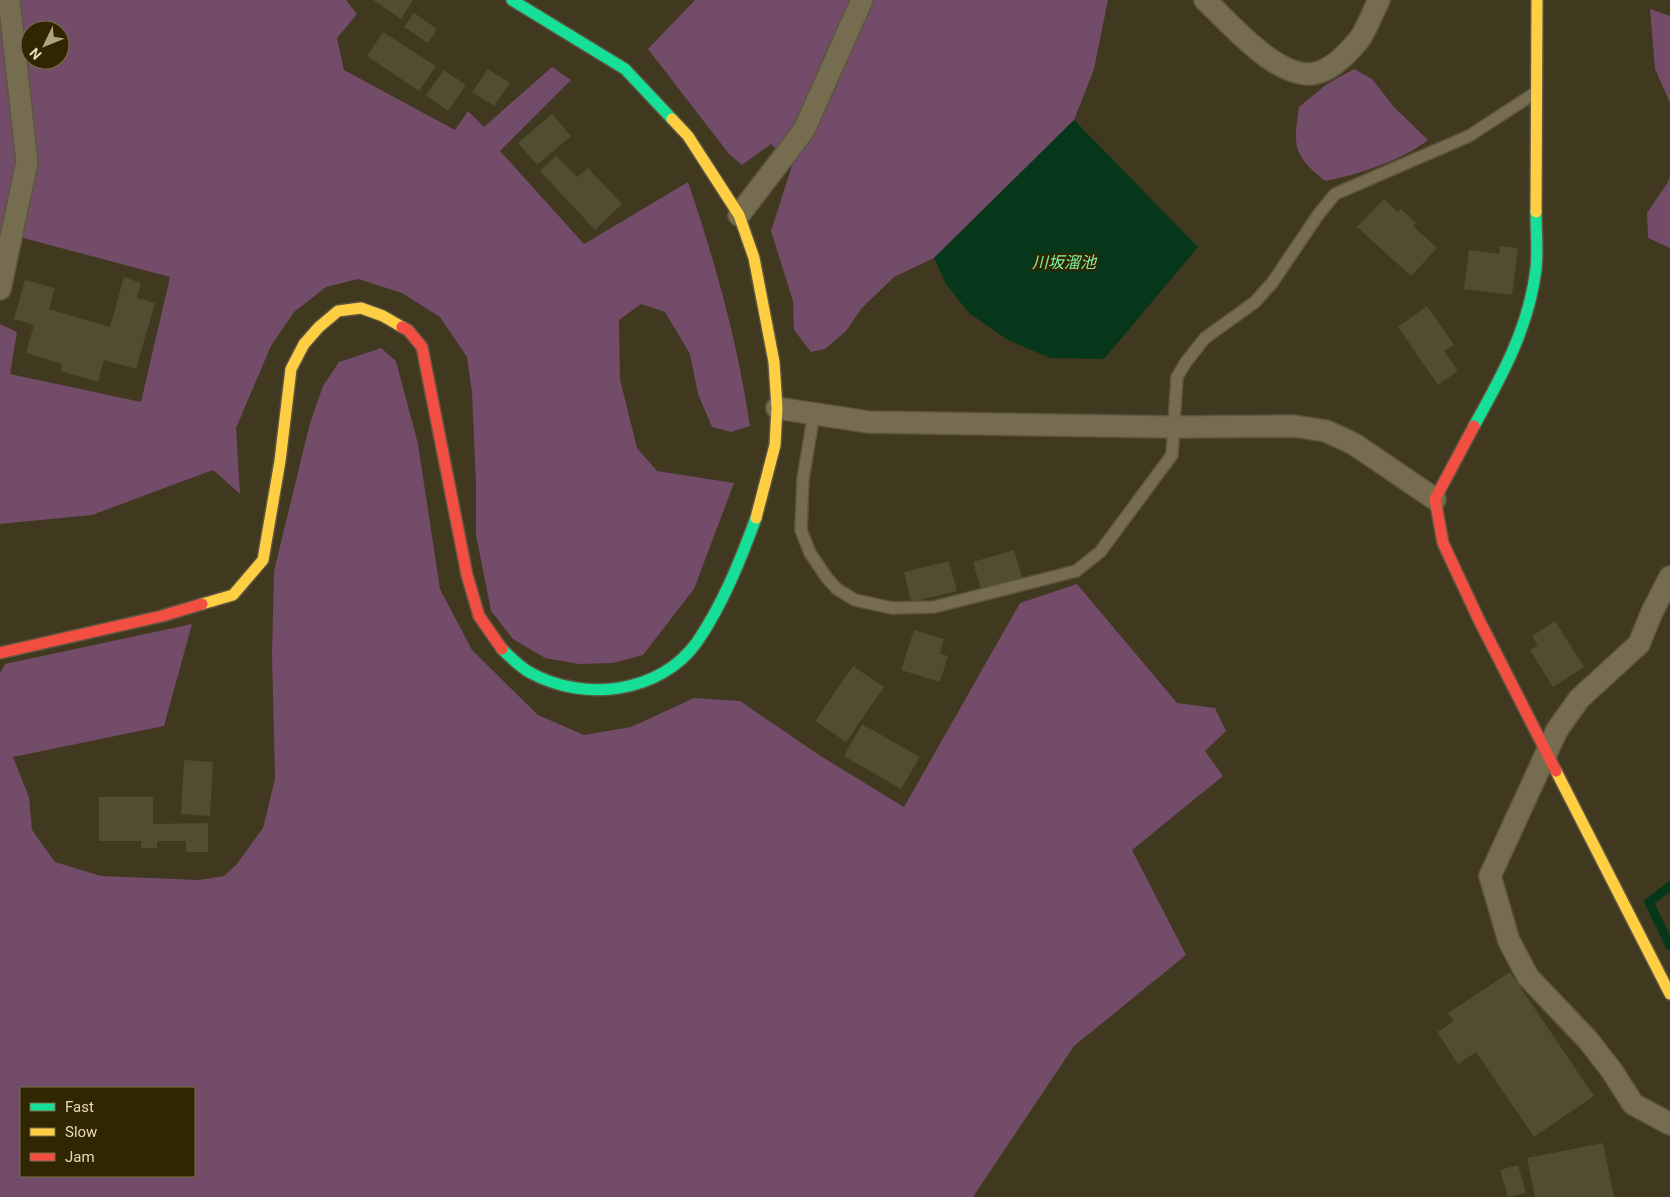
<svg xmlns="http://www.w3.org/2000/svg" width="1670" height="1197" font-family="Roboto,'Noto Sans JP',sans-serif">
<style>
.green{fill:#724c68;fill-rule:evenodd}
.water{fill:#07371a}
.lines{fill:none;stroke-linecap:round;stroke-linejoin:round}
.stream{stroke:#07371a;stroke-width:9}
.building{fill:#504d32}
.lane-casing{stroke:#5d5540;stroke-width:14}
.street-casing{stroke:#5d5540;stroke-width:24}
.fast-casing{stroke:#5d5540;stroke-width:14}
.slow-casing{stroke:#5d5540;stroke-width:14}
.jam-casing{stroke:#5d5540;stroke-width:14}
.lane{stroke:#766d50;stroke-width:11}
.street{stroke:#766d50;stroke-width:21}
.fast{stroke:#16e098;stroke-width:11}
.slow{stroke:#ffcf43;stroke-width:11}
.jam{stroke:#f24e42;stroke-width:11}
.labels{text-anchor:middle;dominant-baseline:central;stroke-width:4.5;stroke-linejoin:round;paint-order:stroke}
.water-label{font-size:16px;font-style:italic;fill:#7ef6a5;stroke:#312602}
</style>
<rect width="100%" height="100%" fill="#40381f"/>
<path class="green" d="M0,0H346L357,14L337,38L344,70L455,130L468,111L484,127L552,67L571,80L500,151L584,244L688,182C715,261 738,344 750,426L731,432L712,427L698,394L690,354L665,312L641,304L619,320L620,379L637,448L657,471L734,483L694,589L643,655L613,663L579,664L545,658L513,639L491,611L476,535V484L472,393L467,357L440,317L402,293L358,279L326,287L294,312L271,346L236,428L240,494L213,470L92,515L0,524V324L17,332L10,374L141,402L170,277L12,235L0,267ZM30,30H60V60H30Z
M695,0H1108L1094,69L1074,120L934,258L894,277L861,309L846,331L825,349L811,352L794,330L793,301L771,231L792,166L771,144L742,165L729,154L648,49Z
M1650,9L1670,16V103L1655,69Z
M1354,69L1372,79L1394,107L1428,140C1402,160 1358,175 1325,181C1293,155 1293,147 1299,107L1327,84Z
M1670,175V248L1648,238L1647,213L1668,182Z
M381,348L396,361L418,444L440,589L472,650L538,715L584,735L631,727L694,698L740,701L819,755L904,807L1020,603L1077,584L1177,703L1215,708L1226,731L1205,751L1223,776L1132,850L1186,955L1074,1046L973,1197H0V673L5,664L192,624L164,726L13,757L29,797L32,830L55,862L101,876L199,880L224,876L236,865L263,828L275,779L272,655L274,571L310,423L323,386L339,362ZM21,1088H194V1176H21Z"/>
<path class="water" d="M1074,120L1198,247L1104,359L1050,358L1008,340L969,313L946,284L934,258Z"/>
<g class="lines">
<path class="stream" d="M1670,886L1649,902L1670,946"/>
</g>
<path class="building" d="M373,0H413L401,19Z
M414,13L437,29L428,43L404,27Z
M383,32L436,66L419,91L367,56Z
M488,69L510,83L494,106L472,92Z
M444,70L466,85L448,111L426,95Z
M552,114L571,136L537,165L518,143Z
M556,156L577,177L588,168L622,204L595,230L540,171Z
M1384,199L1398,212L1401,209L1416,223L1413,226L1437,248L1411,276L1357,227Z
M1500,246L1518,248L1512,295L1464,289L1469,250L1499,254Z
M124,277L141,283L137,298L155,303L136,369L104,360L98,382L61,371L62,364L26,353L34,325L14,319L25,280L55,288L49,309L110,327Z
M1427,306L1454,345L1444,351L1458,371L1438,385L1398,327Z
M1014,550L1022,577L981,590L973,562Z
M949,561L957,591L911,602L904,572Z
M1555,621L1584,667L1553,687L1530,650L1538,646L1532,636Z
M914,630L944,639L940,654L948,656L940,682L901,670Z
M853,666L884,687L846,742L815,721Z
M862,724L920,757L901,789L844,756Z
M184,760L213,762L210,816L181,814Z
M99,797H153V824L208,823V852H186V841H157V848H141V841H99Z
M1510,972L1594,1096L1534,1137L1476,1052L1458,1064L1437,1032L1454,1021L1448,1013Z
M1603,1143L1614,1197H1535L1527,1158Z
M1518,1165L1526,1193L1508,1197L1500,1170Z"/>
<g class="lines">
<g class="lane-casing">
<path id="lane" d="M814,413L803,479L801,530L810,553L827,578L837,589L855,600L892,608L934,607L1076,571L1100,552L1172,455L1177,377L1186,362L1205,338L1255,302L1272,283L1318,215L1335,194L1469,136L1535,93"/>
</g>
<g class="street-casing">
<path id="street" d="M1205,0C1230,23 1279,82 1316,73C1331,70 1348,53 1358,41C1367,30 1372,13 1379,0
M739,215L804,130L862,0
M0,289L27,162L9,0
M777,408L868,422L1173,427L1294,426L1326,431L1354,444L1435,499
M1670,577L1652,612L1639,644L1579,699L1557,730L1490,876L1509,941L1528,977L1588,1040L1612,1071L1633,1104L1670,1124"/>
</g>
<g class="fast-casing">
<path id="fast" d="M512,0L625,69L672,119
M1474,426C1502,376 1529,327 1536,269C1538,251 1536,231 1536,212
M502,649C510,657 521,668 531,673C584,702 660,694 697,642C723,604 740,561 756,518"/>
</g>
<g class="slow-casing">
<path id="slow" d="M672,119L688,136L739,215L754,258L774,362L777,408L775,445L756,518
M1536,212L1537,0
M202,604L233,595L263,560L280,461L291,369L304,344L319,327L338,311L361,308L383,316L402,327
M1556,771L1670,994"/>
</g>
<g class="jam-casing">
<path id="jam" d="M402,327L408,330L422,347L467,575L479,616L502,649
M1474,426L1435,499L1443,543L1479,620L1556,771
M0,653L162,616L202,604"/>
</g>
<use href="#lane" class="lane"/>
<use href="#street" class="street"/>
<use href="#fast" class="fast"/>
<use href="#slow" class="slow"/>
<use href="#jam" class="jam"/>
</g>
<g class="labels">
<g class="water-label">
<text x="1064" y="262">川坂溜池</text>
</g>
</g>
<rect x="20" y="1087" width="175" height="90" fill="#312602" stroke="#7a6e49"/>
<rect x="30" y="1103" width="25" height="8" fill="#16e098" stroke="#7a6e49"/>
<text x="65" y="1112" font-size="15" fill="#e8dbb4">Fast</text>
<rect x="30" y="1128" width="25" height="8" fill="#ffcf43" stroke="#7a6e49"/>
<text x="65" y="1137" font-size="15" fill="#e8dbb4">Slow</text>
<rect x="30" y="1153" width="25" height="8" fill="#f24e42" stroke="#7a6e49"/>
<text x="65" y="1162" font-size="15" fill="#e8dbb4">Jam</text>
<g transform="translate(45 45) rotate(227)"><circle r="24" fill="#312602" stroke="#7a6e49"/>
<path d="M0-4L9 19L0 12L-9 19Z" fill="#ada280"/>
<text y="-8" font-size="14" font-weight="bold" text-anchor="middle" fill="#e8dbb4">N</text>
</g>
</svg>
